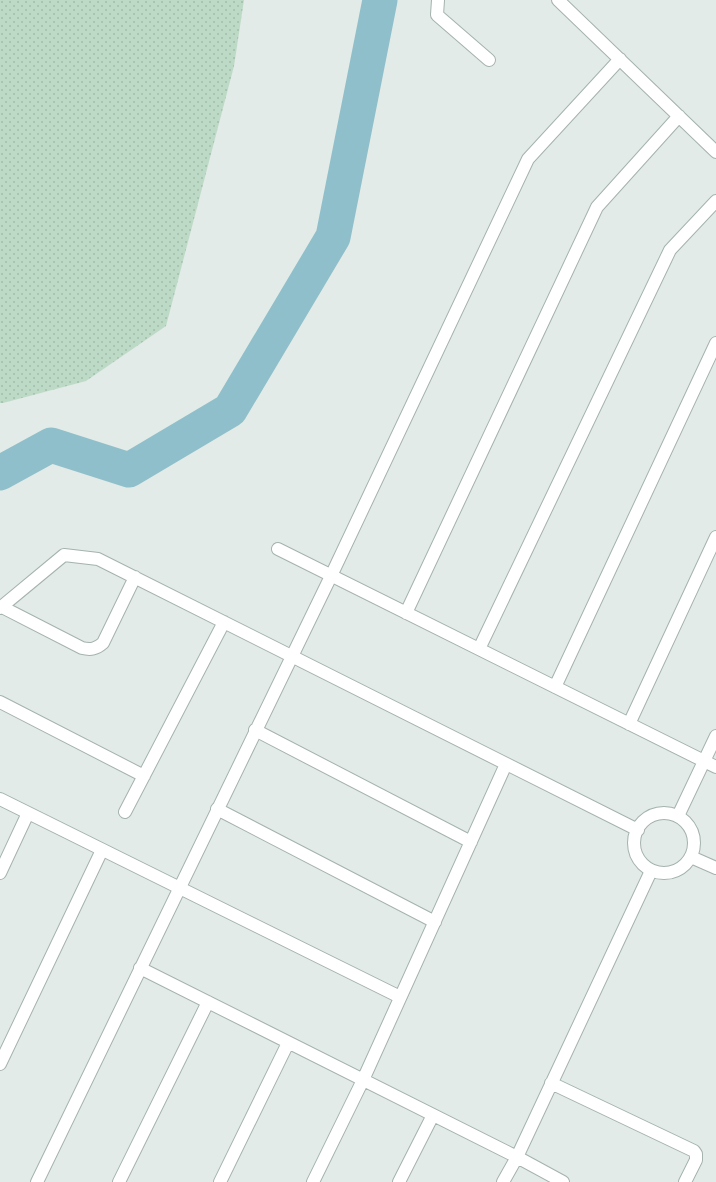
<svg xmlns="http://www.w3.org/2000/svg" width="716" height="1182" font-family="Jost,sans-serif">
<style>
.grass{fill:url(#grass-dots)}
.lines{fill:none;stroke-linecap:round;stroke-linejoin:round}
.river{stroke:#8fbfca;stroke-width:35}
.minor-casing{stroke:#a5b2ae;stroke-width:14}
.minor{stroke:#fff;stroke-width:12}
</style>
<defs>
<pattern id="grass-dots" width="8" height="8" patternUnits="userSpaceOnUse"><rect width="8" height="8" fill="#bddac6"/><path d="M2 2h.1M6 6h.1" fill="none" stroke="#a2bcab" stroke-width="1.8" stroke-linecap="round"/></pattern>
</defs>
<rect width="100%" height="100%" fill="#e2ebe7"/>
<path class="grass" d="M0,0H244L234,66L166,326L86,381L3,403H0Z"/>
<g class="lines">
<path class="river" d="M0,473L51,445L129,470L230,410L333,237L380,0"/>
<g class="minor-casing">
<path id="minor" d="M438,0L437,15L489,60
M558,0L716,152
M278,549L716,767
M2,607L82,648C91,650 96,649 103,643L135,577
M0,608L64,555L98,559L638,830
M406,613L597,207L679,116
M479,649L670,250L716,201
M555,687L716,343
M0,702L144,776
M629,724L716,537
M255,730L471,842
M0,799L400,997
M217,809L435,922
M125,812L224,622
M634 843a30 30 0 1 1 60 0a30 30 0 1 1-60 0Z
M678,816L716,736
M691,857L716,868
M0,873L28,813
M140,968L517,1157L563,1182
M0,1064L102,850
M551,1083L694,1151L696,1154V1160L685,1182
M37,1182L331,576L528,159L620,59
M119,1182L208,1002
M220,1182L288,1043
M313,1182L363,1080L506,764
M399,1182L433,1115
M503,1182L517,1157L651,871"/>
</g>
<use href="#minor" class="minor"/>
</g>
</svg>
